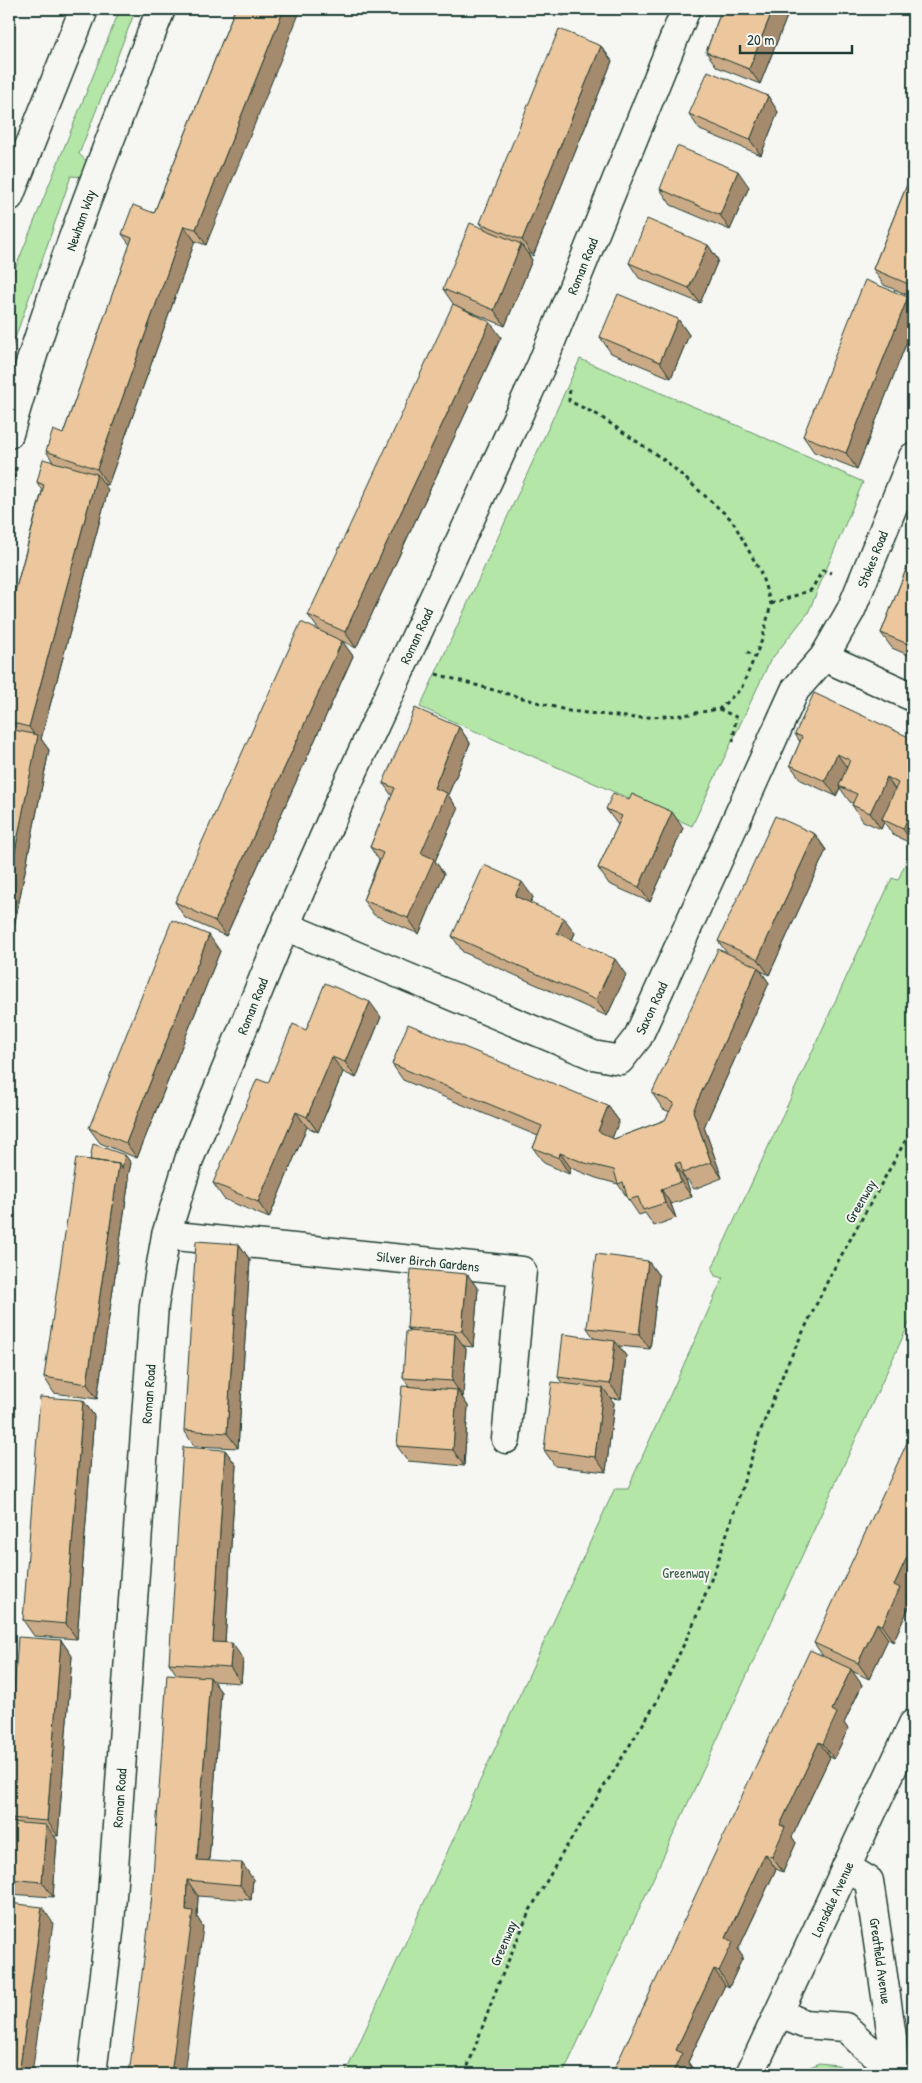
<svg xmlns="http://www.w3.org/2000/svg" width="922" height="2083" font-family="'Patrick Hand',sans-serif">
<style>
.green{fill:#b3e6a7;stroke:#69926e}
.lines{fill:none;stroke-linecap:round;stroke-linejoin:round}
.minor-casing{stroke:#1f3d34;stroke-width:31}
.tertiary-casing{stroke:#1f3d34;stroke-width:31}
.trunk-casing{stroke:#1f3d34;stroke-width:31}
.path{stroke:#1f3d34;stroke-width:3;stroke-dasharray:4 4;stroke-linecap:butt}
.minor{stroke:#f6f6f2;stroke-width:28}
.tertiary{stroke:#f6f6f2;stroke-width:28}
.trunk{stroke:#f6f6f2;stroke-width:28}
.wall{fill:#cbab87;stroke:#1f3d34}
.shaded-wall{fill:#a58b6e;stroke:#1f3d34}
.building{fill:#ecc79d;stroke:#1f3d34}
.labels{text-anchor:middle;dominant-baseline:central;stroke-width:4;stroke-linejoin:round;paint-order:stroke}
.street-label{font-size:14px;fill:#1f3d34;stroke:#f6f6f2}
.park-label{font-size:14px;fill:#3d5f4b;stroke:#f6f6f2}
</style>
<rect width="100%" height="100%" fill="#f6f6f2"/>
<filter id="ink" filterUnits="userSpaceOnUse"><feTurbulence type="fractalNoise" baseFrequency=".02" numOctaves="2"/><feDisplacementMap in="SourceGraphic" scale="10" xChannelSelector="R" yChannelSelector="G"/><feConvolveMatrix kernelMatrix="1 2 1 2 8 2 1 2 1" color-interpolation-filters="sRGB"/></filter>
<g filter="url(#ink)">
<path class="green" d="M120,9H136L79,154L90,164L85,177L71,176L9,356V284Z
M580,359L723,419L863,482L808,613L770,661L692,826L420,707Z
M913,846V1315L563,2074H345L615,1488H628L723,1278L715,1276L712,1269L892,878L898,880Z
M819,2063L838,2065L853,2074H802L806,2069Z"/>
<g class="lines">
<g class="minor-casing">
<path id="minor" d="M9,434C50,289 106,149 161,9
M824,657L913,697
M285,926L593,1055L620,1060L638,1037L795,690L824,657L851,610L913,457
M166,1235L522,1271L506,1439
M846,1867L869,1881L892,2037L894,2074
M779,2013L804,2024L845,2027L865,2046L893,2067
M92,2074L110,1924L154,1305L166,1235L190,1157L285,926L341,798L541,366L686,9"/>
</g>
<g class="tertiary-casing">
<path id="tertiary" d="M750,2074L913,1724"/>
</g>
<g class="trunk-casing">
<path id="trunk" d="M9,197L84,9"/>
</g>
<path class="path" d="M9,494L17,465
M771,604L811,590L823,570L831,573
M747,652L755,656
M436,674L569,711L635,718L684,715L719,709L741,689L762,640L771,604L760,571L732,520L667,462L598,415L569,401L570,386
M719,709L736,717L733,742
M465,2074L498,1985L529,1912L562,1854L656,1703L693,1625L716,1567L760,1432L786,1367L831,1274L913,1127"/>
<use href="#minor" class="minor"/>
<use href="#tertiary" class="tertiary"/>
<use href="#trunk" class="trunk"/>
</g>
<path class="wall" d="M235,9L206,245L195,241L108,485L104,484L108,490L41,739L49,750L9,952V614L42,491L37,482L53,462L46,451L63,434L130,245L122,234L154,213Z
M545,9H567L564,16Z
M722,9H790L760,84L717,67L706,52Z
M601,46L612,61L533,256L528,253L532,260L505,326L454,305L443,289L485,229L480,223Z
M768,96L778,112L761,155L700,130L689,114Z
M913,170V297L884,285L873,269Z
M749,187L730,230L671,205L660,189Z
M708,245L718,260L700,303L639,278L629,263Z
M913,305V326L857,469L814,452L803,436Z
M678,319L689,335L671,378L611,353L600,337Z
M501,337L356,648L342,641L353,656L226,936L185,918L175,902L319,630L308,615Z
M913,552V657L892,648L881,633Z
M459,727L470,743L448,795L458,809L435,861L444,874L419,934L374,915L363,900L379,860L370,847L392,796L383,783Z
M795,734L913,739V844L893,835L884,822L881,829L863,821L852,805L853,803L850,802L840,788L836,796L801,780L790,765L800,742Z
M606,809L683,828L650,902L609,884L598,868L618,825Z
M815,834L826,850L769,975L761,971L769,983L704,1127L722,1178L694,1189L687,1179L686,1180L692,1197L671,1204L676,1218L654,1226L645,1213L639,1215L618,1184L596,1178L571,1168L569,1174L544,1163L533,1148L538,1136L403,1080L392,1064L608,1106L619,1121L612,1138L614,1139L665,1120L670,1112L663,1109L652,1093L727,953L718,941Z
M533,897L530,903L575,933L572,940L626,975L607,1016L463,952L452,936Z
M220,951L137,1158L100,1143L89,1128Z
M381,1017L356,1078L343,1072L318,1132L307,1127L269,1218L224,1199L213,1183L306,1030Z
M125,1155L131,1163L128,1177L129,1179L97,1399L54,1393L44,1377L90,1160Z
M239,1244L250,1260L238,1448L194,1446L184,1430Z
M648,1261L659,1276L650,1349L619,1346L626,1356L621,1399L610,1398L614,1403L606,1472L555,1466L544,1450L562,1383L558,1377L594,1338L587,1328Z
M467,1274L478,1289L473,1347L464,1346L466,1349L463,1397H462L468,1406L464,1466L408,1461L397,1446L409,1386L403,1378L410,1331L407,1328Z
M83,1400L94,1416L77,1639L34,1636L23,1620Z
M225,1450L236,1465L225,1643L243,1659L241,1683L213,1681L221,1692L209,1861L253,1879L251,1900L198,1896L197,1917L203,1927L151,1905L177,1675L169,1663Z
M907,1597L911,1603L893,1642L888,1639L869,1679L852,1671L862,1685L844,1723L848,1729L834,1759L830,1757L792,1837L796,1843L783,1872L776,1869L738,1950L743,1957L729,1987L725,1985L688,2062L693,2069L691,2074H612L823,1656L814,1643Z
M61,1640L72,1656L58,1836H54L57,1840L53,1897L9,1894V1761Z"/>
<path class="shaded-wall" d="M284,9H301L206,245L196,229Z
M559,9H567L564,16Z
M773,9H790L760,84L749,69Z
M601,46L612,61L533,256L522,240Z
M768,96L778,112L761,155L750,140Z
M738,171L749,187L730,230L720,215Z
M184,226L195,241L108,485L97,469Z
M521,244L532,260L505,326L494,310Z
M708,245L718,260L700,303L689,288Z
M908,297L913,305V326L857,469L846,453Z
M678,319L689,335L671,378L660,362Z
M490,322L501,337L356,648L345,632Z
M97,474L108,490L41,739L49,750L9,952V882L37,739L29,727Z
M342,641L353,656L226,936L215,921Z
M459,727L470,743L448,795L458,809L435,861L444,874L419,934L408,918L434,788Z
M837,754L848,769L839,786L840,788L836,796L825,781Z
M887,777L897,793L882,819L884,822L881,829L870,813Z
M913,806V844L903,829Z
M672,812L683,828L650,902L639,887Z
M815,834L826,850L769,975L758,959Z
M522,882L533,897L526,912L515,896Z
M564,918L575,933L568,949L557,933Z
M209,935L220,951L137,1158L126,1143Z
M615,959L626,975L607,1016L596,1000Z
M758,967L769,983L704,1127L722,1178L711,1162L693,1111Z
M370,1002L381,1017L356,1078L345,1062Z
M332,1057L343,1072L318,1132L307,1117Z
M608,1106L619,1121L609,1146L598,1131Z
M296,1112L307,1127L269,1218L258,1202Z
M560,1153L571,1168L569,1174L559,1158Z
M125,1155L131,1163L128,1177L129,1179L97,1399L87,1384L119,1164Z
M675,1164L686,1180L692,1197L681,1182Z
M661,1189L671,1204L676,1218L665,1203Z
M239,1244L250,1260L238,1448L227,1433Z
M648,1261L659,1276L650,1349L639,1334Z
M467,1274L478,1289L473,1347L462,1331Z
M455,1334L466,1349L463,1397L452,1381Z
M615,1341L626,1356L621,1399L610,1384Z
M603,1388L614,1403L606,1472L595,1457Z
M457,1390L468,1406L464,1466L453,1450Z
M83,1400L94,1416L77,1639L66,1624Z
M225,1450L236,1465L224,1658L213,1642Z
M913,1544V1583L907,1597L911,1603L893,1642L882,1626L894,1585Z
M877,1623L888,1639L869,1679L858,1663Z
M61,1640L72,1656L58,1836L47,1821Z
M232,1643L243,1659L241,1683L230,1667Z
M851,1669L862,1685L844,1723L848,1729L834,1759L823,1744L832,1710Z
M210,1677L221,1692L208,1875L197,1860Z
M819,1742L830,1757L792,1837L796,1843L783,1872L772,1857L780,1825Z
M46,1825L57,1840L53,1897L42,1882Z
M765,1854L776,1869L738,1950L743,1957L729,1987L719,1971L726,1938Z
M242,1863L253,1879L251,1900L240,1885Z
M187,1880L198,1896L197,1917L203,1927L184,2074H171L186,1910Z
M42,1907L53,1923L32,2074H19Z
M714,1969L725,1985L688,2062L693,2069L691,2074H672L676,2050Z"/>
<path class="building" d="M235,9H284L196,229L184,226L97,469L46,451L53,430L63,434L99,332L132,238L122,234L133,205L154,213Z
M722,9H773L749,69L706,52Z
M559,29L601,46L522,240L480,223Z
M708,71L768,96L750,140L689,114Z
M677,146L738,171L720,215L660,189Z
M913,170V286L873,269Z
M647,219L708,245L689,288L629,263Z
M470,223L521,244L494,310L443,289Z
M865,280L908,297L846,453L803,436Z
M618,294L678,319L660,362L600,337Z
M453,304L490,322L345,632L308,615Z
M43,459L97,474L29,727L9,722V614L44,485L37,482Z
M913,552V646L881,633Z
M301,622L342,641L215,921L175,902Z
M814,693L913,739V806L903,829L882,819L898,783L887,777L870,813L852,805L857,794L839,786L850,760L837,754L825,781L790,765L802,737L795,734Z
M415,708L459,727L434,788L447,793L421,853L434,859L408,918L363,900L383,853L370,847L395,788L383,783Z
M9,729L38,735L9,882Z
M613,793L629,800L632,794L672,812L639,887L598,868L622,816L606,809Z
M775,816L815,834L758,959L718,941Z
M484,865L522,882L515,896L564,918L557,933L615,959L596,1000L452,936Z
M172,920L209,935L126,1143L89,1128Z
M718,949L758,967L693,1111L711,1162L683,1173L680,1162L675,1164L681,1182L661,1189L665,1203L643,1210L638,1197L628,1200L623,1182L618,1184L614,1170L585,1163L560,1153L559,1158L533,1148L542,1126L392,1064L408,1024L608,1106L598,1131L614,1139L665,1120L674,1103L652,1093Z
M325,983L370,1002L345,1062L332,1057L307,1117L296,1112L258,1202L213,1183L257,1079L268,1083L293,1024L306,1030Z
M93,1144L125,1155L122,1169L119,1164L90,1160Z
M76,1158L119,1164L87,1384L44,1377Z
M196,1241L239,1244L227,1433L184,1430Z
M596,1254L648,1261L639,1334L587,1328Z
M411,1269L467,1274L462,1331L407,1328Z
M406,1331L455,1334L452,1381L403,1378Z
M563,1334L615,1341L610,1384L558,1377Z
M552,1382L603,1388L595,1457L544,1450Z
M402,1386L457,1390L453,1450L397,1446Z
M40,1397L83,1400L66,1624L23,1620Z
M913,1430V1544L894,1585L900,1588L882,1626L877,1623L858,1663L814,1643Z
M183,1447L225,1450L213,1642L232,1643L230,1667L169,1663Z
M18,1637L61,1640L47,1821L9,1818V1761Z
M810,1650L851,1669L832,1710L837,1713L823,1744L819,1742L780,1825L785,1827L772,1857L765,1854L726,1938L733,1942L719,1971L714,1969L676,2050L682,2053L672,2074H612Z
M167,1674L210,1677L197,1860L242,1863L240,1885L187,1880L186,1910L193,1911L171,2074H129L151,1905Z
M9,1822L46,1825L42,1882L9,1879Z
M9,1903L42,1907L19,2074H9Z
M912,1904H913V1918Z"/>
</g>
<g class="labels">
<g class="street-label">
<text transform="translate(80 220) rotate(-71)">Newham Way</text>
<text transform="translate(582 266) rotate(-68)">Roman Road</text>
<text transform="translate(872 559) rotate(-68)">Stokes Road</text>
<text transform="translate(416 636) rotate(-65)">Roman Road</text>
<text transform="translate(252 1006) rotate(-68)">Roman Road</text>
<text transform="translate(651 1008) rotate(-65)">Saxon Road</text>
<text transform="translate(860 1201) rotate(-60)">Greenway</text>
<text transform="translate(428 1261) rotate(6)">Silver Birch Gardens</text>
<text transform="translate(148 1394) rotate(-86)">Roman Road</text>
<text transform="translate(119 1798) rotate(-86)">Roman Road</text>
<text transform="translate(832 1899) rotate(-65)">Lonsdale Avenue</text>
<text transform="translate(503 1943) rotate(-67)">Greenway</text>
<text transform="translate(881 1961) rotate(82)">Greatfield Avenue</text>
</g>
<g class="park-label">
<text x="686" y="1572">Greenway</text>
</g>
</g>
<rect width="922" height="2083" fill="none" stroke="#f6f6f2" stroke-width="30"/>
<rect x="15" y="15" width="892" height="2053" fill="none" stroke="#1f3d34" stroke-width="2" filter="url(#ink)"/>
<path d="M740 45v8h112v-8" fill="none" stroke="#1f3d34" stroke-width="2.5"/>
<text x="747" y="45" font-size="15" fill="#1f3d34" stroke="#f6f6f2" stroke-width="4" paint-order="stroke">20 m</text>
</svg>
